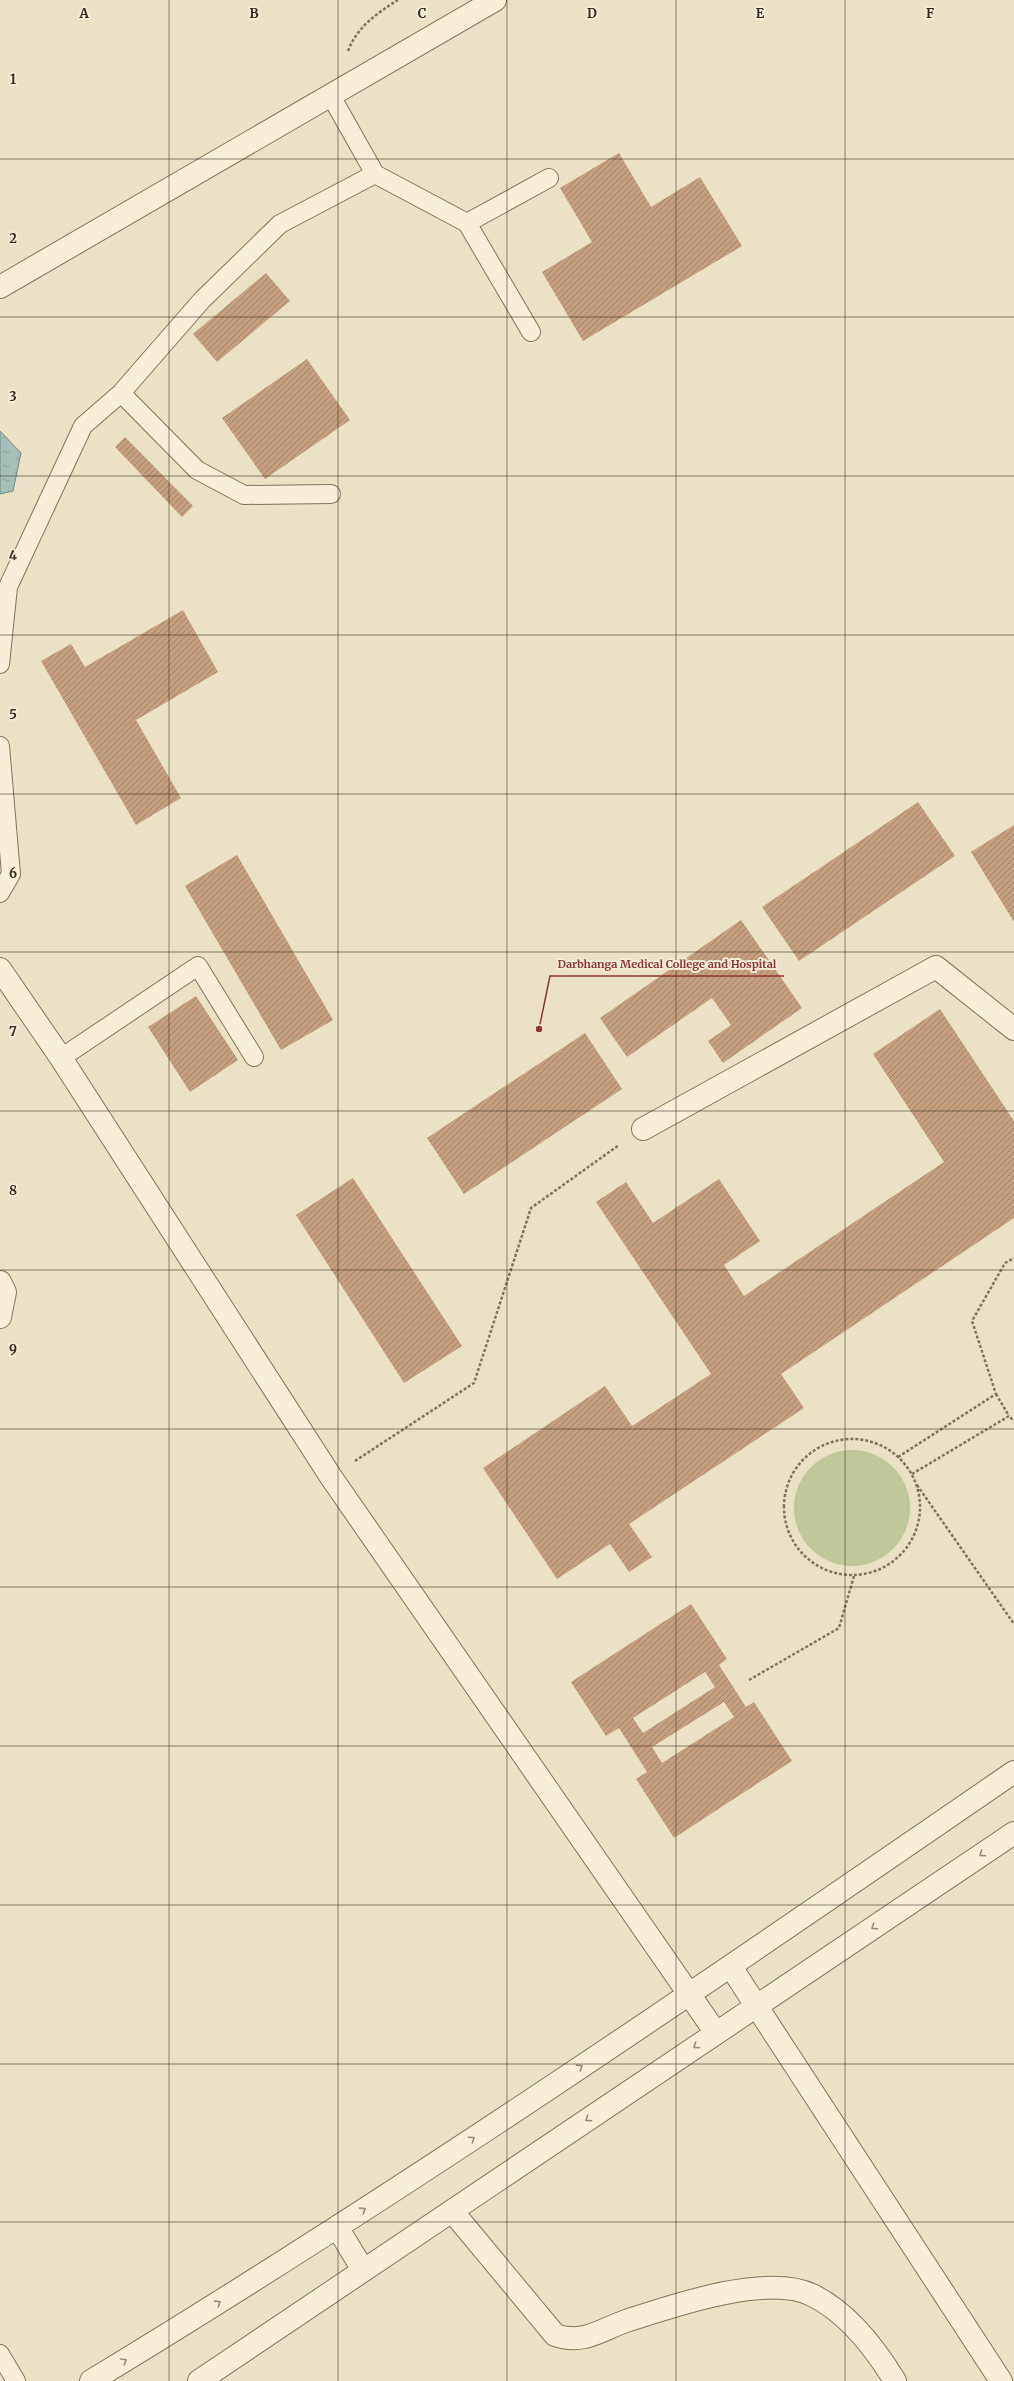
<svg xmlns="http://www.w3.org/2000/svg" width="1014" height="2381" font-family="Merriweather,serif">
<style>
.garden{fill:#c0c79b}
.water{fill:url(#water-ripples);stroke:#6f8c86}
.building{fill:url(#building-hatch);fill-rule:evenodd}
.lines{fill:none;stroke-linecap:round;stroke-linejoin:round}
.service-casing{stroke:#84745e;stroke-width:20}
.minor-casing{stroke:#84745e;stroke-width:24}
.tertiary-casing{stroke:#84745e;stroke-width:24}
.path{stroke:#84745e;stroke-width:2.5;stroke-dasharray:3 2;stroke-linecap:butt}
.service{stroke:#f6eed9;stroke-width:18}
.minor{stroke:#f6eed9;stroke-width:22}
.tertiary{stroke:#f6eed9;stroke-width:22}
.oneway{stroke:#968c7c}
.grid{fill:none;stroke:#352b20;stroke-width:1;stroke-opacity:0.55}
.grid-label{font-size:13px;text-anchor:middle;font-weight:bold;fill:#352b20;stroke:#f2ebd5;stroke-width:4;stroke-linejoin:round;paint-order:stroke}
.leader{fill:none;stroke:#8d3733;stroke-width:1.5}
.callout-dot{fill:#8d3733;stroke:#f2ebd5;stroke-width:1.5}
.callout-label{font-size:11px;text-anchor:middle;font-weight:bold;fill:#8d3733;stroke:#f2ebd5;stroke-width:4;stroke-linejoin:round;paint-order:stroke}
</style>
<defs>
<pattern id="water-ripples" width="26" height="14" patternUnits="userSpaceOnUse"><rect width="26" height="14" fill="#a7beb8"/><path d="M2 4q2-2 4 0t4 0M15 11q2-2 4 0t4 0" fill="none" stroke="#90a39e"/></pattern>
<pattern id="building-hatch" width="6" height="6" patternUnits="userSpaceOnUse"><rect width="6" height="6" fill="#c5a080"/><path d="M-1 1l2-2M0 6l6-6M5 7l2-2" fill="none" stroke="#a18368"/></pattern>
</defs>
<rect width="100%" height="100%" fill="#eae1c6"/>
<path class="garden" d="M794 1508a58 58 0 1 1 116 0a58 58 0 1 1-116 0Z"/>
<path class="water" d="M0,431L21,453L13,491L0,494Z"/>
<path class="building" d="M619,153L651,207L700,177L742,246L583,341L542,272L592,242L560,188Z
M266,273L290,301L217,362L193,334Z
M307,359L350,420L265,479L222,418Z
M125,437L193,506L182,517L115,447Z
M183,610L218,672L136,720L181,798L136,825L41,661L71,644L85,667Z
M918,802L955,856L799,961L762,907Z
M1014,825V922L971,852Z
M237,855L333,1020L281,1050L185,886Z
M741,920L802,1008L723,1063L708,1041L731,1025L712,998L627,1057L600,1018Z
M196,996L238,1060L190,1092L148,1027Z
M940,1009L1014,1121V1218L781,1374L804,1408L629,1524L652,1557L629,1572L610,1544L557,1579L483,1468L605,1386L632,1426L711,1374L596,1202L626,1182L653,1223L719,1179L760,1241L724,1265L744,1296L944,1162L873,1054Z
M585,1033L622,1089L464,1194L427,1138Z
M353,1178L462,1346L404,1383L296,1215Z
M691,1604L727,1659L719,1665L746,1707L754,1702L792,1761L674,1838L636,1779L647,1772L619,1728L606,1736L571,1682ZM705,1672L715,1687L643,1733L633,1718ZM724,1702L734,1717L662,1763L652,1747Z"/>
<g class="lines">
<g class="service-casing">
<path id="service" d="M331,96L375,174L467,223L549,178
M467,223L531,332
M121,393L197,470L244,495L331,494
M0,664L8,587L83,426L121,393L202,300L280,224L375,174
M0,746L11,874L0,893
M61,1058L198,966L254,1057
M0,2354L16,2381"/>
</g>
<g class="minor-casing">
<path id="minor" d="M0,287L495,0
M0,969L61,1058L331,1477L716,2033
M643,1129L936,967L1014,1029
M0,1282L5,1292L0,1317
M731,1967L1001,2381
M452,2211L555,2335C583,2345 600,2330 626,2321C672,2306 767,2273 812,2295C847,2312 875,2348 895,2381"/>
</g>
<g class="tertiary-casing">
<path id="tertiary" d="M337,2227L363,2270
M91,2381C406,2190 710,1981 1014,1772
M199,2381L1014,1833"/>
</g>
<path class="path" d="M348,51C357,27 377,13 398,0
M996,1394L1009,1416
M784 1507a68 68 0 1 1 136 0a68 68 0 1 1-136 0Z
M898,1457L996,1394L972,1321L1005,1263L1014,1258
M355,1461L474,1383L531,1208L619,1145
M912,1474L1009,1416L1014,1421
M917,1485L1014,1624
M749,1680L839,1628L854,1576"/>
<use href="#service" class="service"/>
<use href="#minor" class="minor"/>
<use href="#tertiary" class="tertiary"/>
</g>
<defs><path id="oneway-chevron" d="M-2-3.5L2.5 0L-2 3.5" fill="none" stroke-width="1.6" stroke-linecap="round" stroke-linejoin="round"/></defs>
<g class="oneway">
<use href="#oneway-chevron" transform="translate(982 1854) rotate(146)"/>
<use href="#oneway-chevron" transform="translate(874 1927) rotate(146)"/>
<use href="#oneway-chevron" transform="translate(696 2046) rotate(146)"/>
<use href="#oneway-chevron" transform="translate(580 2067) rotate(-34)"/>
<use href="#oneway-chevron" transform="translate(588 2119) rotate(146)"/>
<use href="#oneway-chevron" transform="translate(472 2139) rotate(-34)"/>
<use href="#oneway-chevron" transform="translate(363 2210) rotate(-33)"/>
<use href="#oneway-chevron" transform="translate(218 2303) rotate(-32)"/>
<use href="#oneway-chevron" transform="translate(124 2361) rotate(-31)"/>
</g>
<path class="grid" d="M169,0V2381M338,0V2381M507,0V2381M676,0V2381M845,0V2381M0,159H1014M0,317H1014M0,476H1014M0,635H1014M0,794H1014M0,952H1014M0,1111H1014M0,1270H1014M0,1429H1014M0,1587H1014M0,1746H1014M0,1905H1014M0,2064H1014M0,2222H1014"/>
<g class="grid-label">
<text x="84" y="18">A</text>
<text x="254" y="18">B</text>
<text x="422" y="18">C</text>
<text x="592" y="18">D</text>
<text x="760" y="18">E</text>
<text x="930" y="18">F</text>
<text x="13" y="84">1</text>
<text x="13" y="243">2</text>
<text x="13" y="401">3</text>
<text x="13" y="560">4</text>
<text x="13" y="719">5</text>
<text x="13" y="878">6</text>
<text x="13" y="1036">7</text>
<text x="13" y="1195">8</text>
<text x="13" y="1354">9</text>
</g>
<path class="leader" d="M539 1029L550 976H784"/>
<circle class="callout-dot" cx="539" cy="1029" r="4"/>
<g class="callout-label">
<text x="667" y="968">Darbhanga Medical College and Hospital</text>
</g>
</svg>
